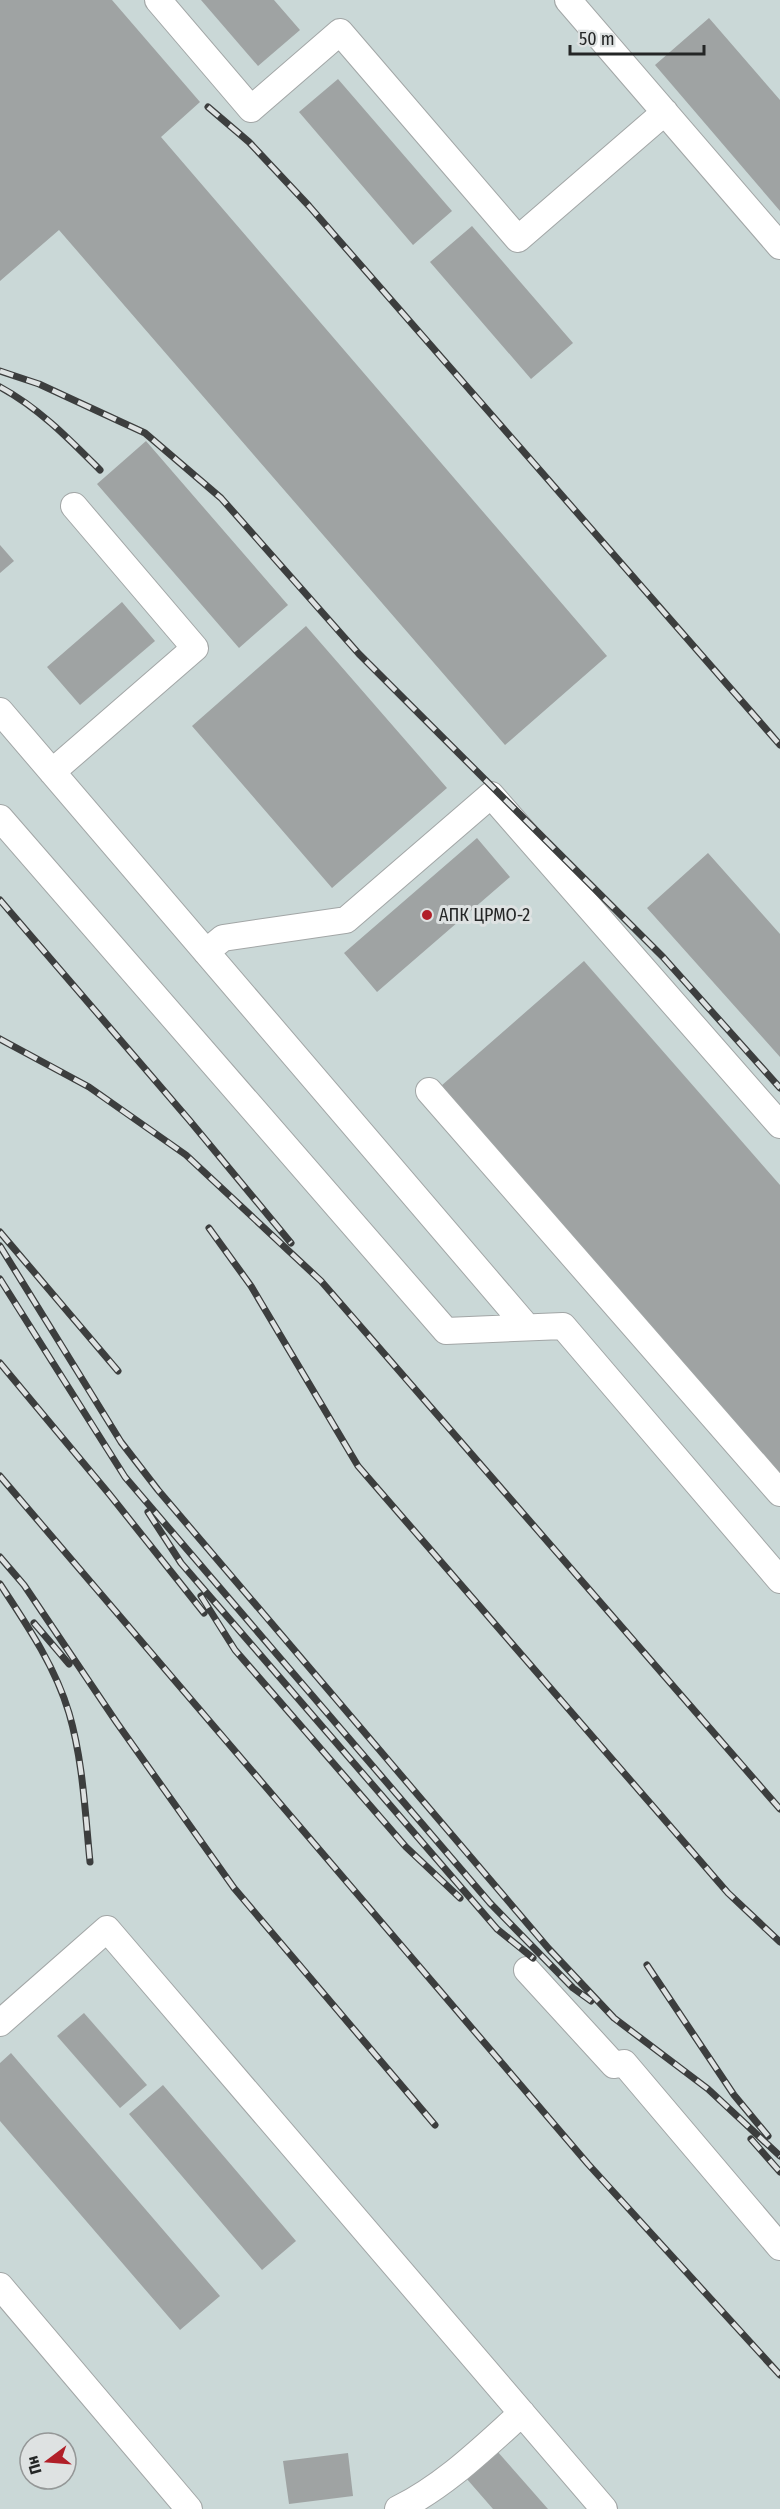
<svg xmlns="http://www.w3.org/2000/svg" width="780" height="2509" font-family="'Fira Sans Condensed',sans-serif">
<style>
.built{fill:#cad8d7;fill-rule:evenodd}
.building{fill:#9fa3a3}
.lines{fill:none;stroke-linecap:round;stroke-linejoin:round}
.minor-casing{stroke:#a2a6a6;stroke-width:28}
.minor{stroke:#fff;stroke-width:26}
.rail-casing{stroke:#3c3e3e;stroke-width:7}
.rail{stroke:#dee2e2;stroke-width:4.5;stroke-dasharray:14;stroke-linecap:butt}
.poi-dot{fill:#b11f28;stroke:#dee2e2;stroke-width:2}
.labels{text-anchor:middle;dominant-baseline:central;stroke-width:6;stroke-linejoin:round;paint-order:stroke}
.poi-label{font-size:18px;fill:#242626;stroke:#dee2e2;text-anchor:start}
</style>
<rect width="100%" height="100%" fill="#dee2e2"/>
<path class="built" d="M0,0H780V2509H0ZM30,2443H66V2479H30Z"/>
<path class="building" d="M0,0H112L200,102L161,137L607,656L505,745L59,230L0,281Z
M201,0H274L300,30L258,66Z
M709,18L780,100V211L655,65Z
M338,79L452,211L413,245L299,112Z
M472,226L573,343L531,379L430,262Z
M146,441L288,605L239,648L97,484Z
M0,545L14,561L0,573Z
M122,602L155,641L80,705L47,667Z
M306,626L447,788L332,888L192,726Z
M477,838L510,877L377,992L344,953Z
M708,853L780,934V1057L647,908Z
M584,961L780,1185V1474L441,1086Z
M84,2013L147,2085L120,2108L57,2036Z
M11,2053L220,2296L180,2330L0,2121V2063Z
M163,2085L296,2241L262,2270L129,2114Z
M497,2451L548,2509H493L466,2478Z
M348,2453L353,2496L289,2504L283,2461Z"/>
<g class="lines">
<g class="minor-casing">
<path id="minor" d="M158,0L251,109L340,32L518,239L665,112
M568,0L780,246
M0,711L527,1327
M52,772L195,648L74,506
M0,818L446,1331L563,1326L780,1580
M206,952L223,938L346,920L491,795L780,1125
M429,1091L780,1493
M527,1970L614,2065L624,2063L780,2247
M0,2023L107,1929L604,2509
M0,2286L189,2509
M398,2509C446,2485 483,2448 522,2413"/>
</g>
<use href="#minor" class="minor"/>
<g class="rail-casing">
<path id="rail" d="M208,107L249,142L309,206L780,745
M0,371L39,384L145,433L221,498L359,654L663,957L780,1088
M0,387C39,408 69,439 100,470
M0,900L190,1121L291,1243
M0,1039L89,1087L186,1155L321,1281L780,1809
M209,1228L251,1286L358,1466L728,1893L780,1942
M0,1232L118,1371
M0,1246L121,1442L158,1490L549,1949L614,2018L708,2089L780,2156
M0,1279L125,1477L490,1903L573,1988L591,2001
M0,1363L110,1495L204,1613
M0,1476L588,2164L780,2375
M148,1512L181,1563L497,1929L533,1958
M0,1557L24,1585L117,1723L234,1888L435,2125
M0,1584C27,1625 55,1666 69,1713C83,1761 85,1812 90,1862
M201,1596L235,1650L406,1847L460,1898
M34,1623L69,1664
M647,1965L734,2095L768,2136
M751,2139L780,2172"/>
</g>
<use href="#rail" class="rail"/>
</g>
<circle class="poi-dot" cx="427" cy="915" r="6"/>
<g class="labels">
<g class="poi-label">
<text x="439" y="915">АПК ЦРМО-2</text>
</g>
</g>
<g transform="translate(48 2461) rotate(254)"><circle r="28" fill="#dee2e2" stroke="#949797" stroke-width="1.5"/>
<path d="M0-4.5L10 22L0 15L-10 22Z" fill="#b11f28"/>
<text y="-9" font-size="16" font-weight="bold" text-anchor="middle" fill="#242626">Пн</text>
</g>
<path d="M570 45v9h134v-9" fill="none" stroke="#242626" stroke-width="3"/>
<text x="579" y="45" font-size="18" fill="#242626" stroke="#dee2e2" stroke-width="4.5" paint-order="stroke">50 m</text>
</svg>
